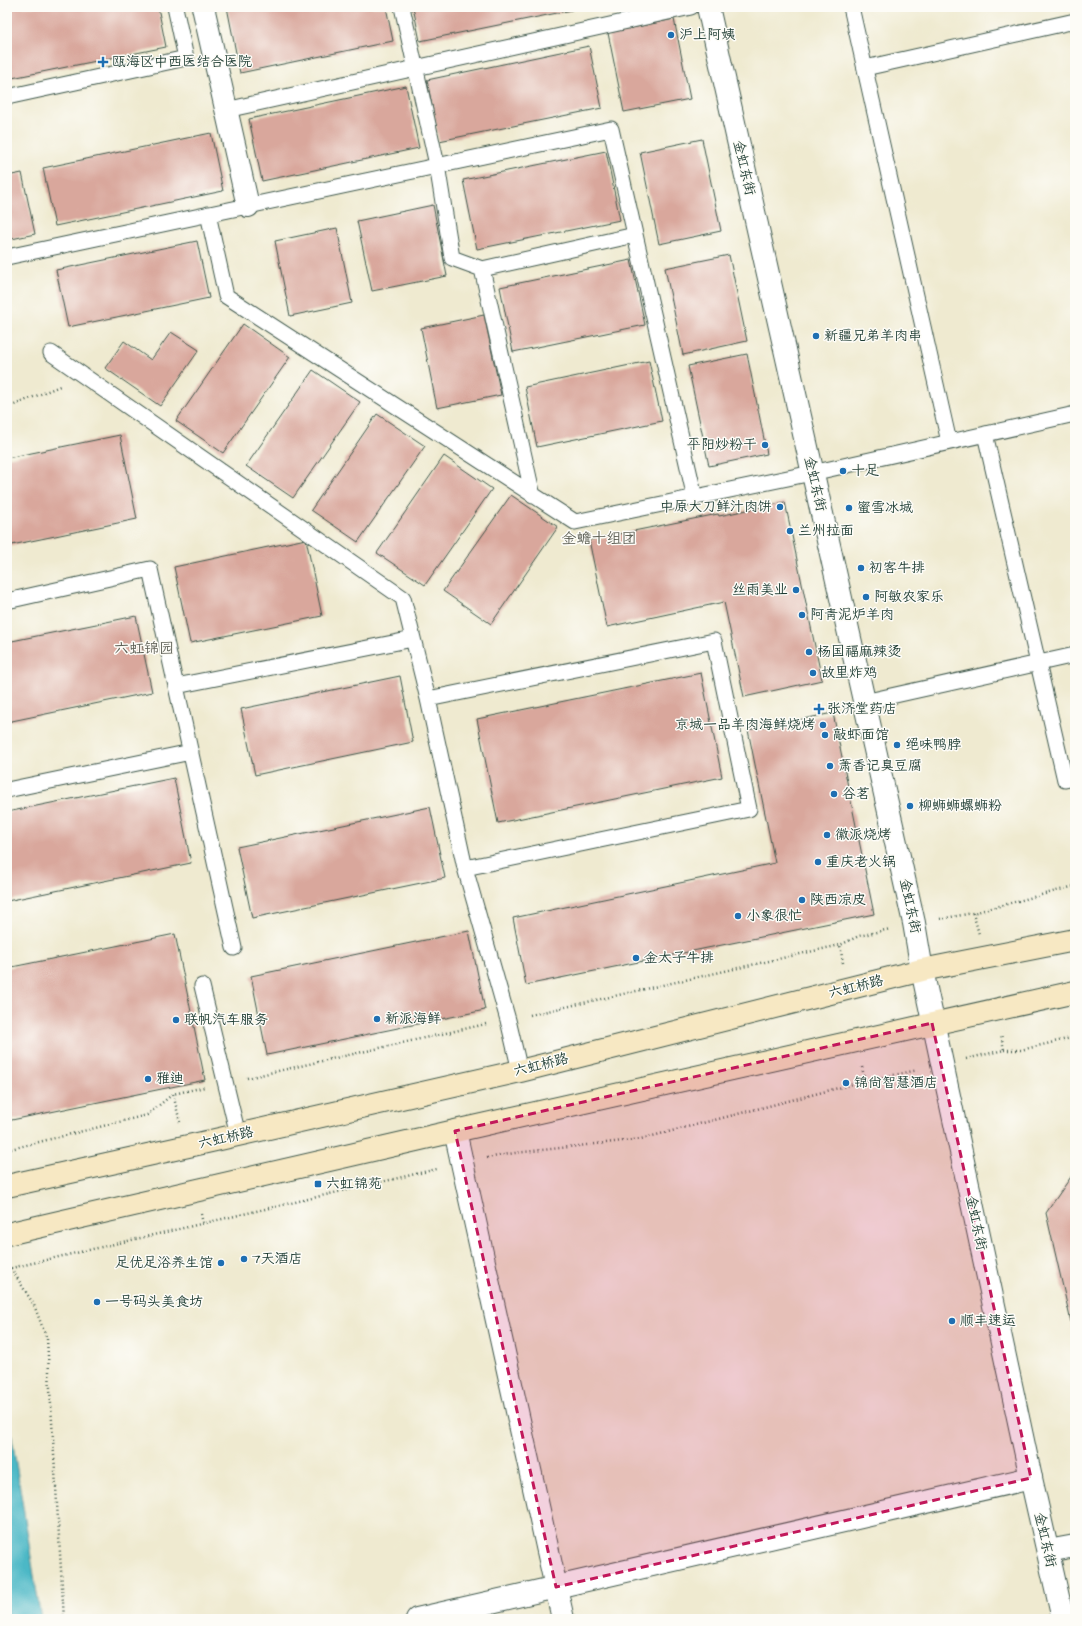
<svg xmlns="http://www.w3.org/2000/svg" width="1082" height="1626" font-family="'Architects Daughter','LXGW WenKai TC',sans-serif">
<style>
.water{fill:#4bb8c6;stroke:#357a7d}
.building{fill:#d9a79c}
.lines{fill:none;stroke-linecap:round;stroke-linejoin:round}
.service-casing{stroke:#3e574b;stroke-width:17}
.pedestrian-casing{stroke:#3e574b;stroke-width:24}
.minor-casing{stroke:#3e574b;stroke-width:24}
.tertiary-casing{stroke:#3e574b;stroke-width:24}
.secondary-casing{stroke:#3e574b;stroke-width:24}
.path{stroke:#3e574b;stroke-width:2.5;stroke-dasharray:1 3;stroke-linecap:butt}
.service{stroke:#fff;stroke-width:15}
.pedestrian{stroke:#fff;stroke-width:22}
.minor{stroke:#fff;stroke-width:22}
.tertiary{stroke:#fff;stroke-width:22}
.secondary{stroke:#f7e8c3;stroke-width:22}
.marked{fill:#c2185b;fill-opacity:0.2;stroke:#c2185b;stroke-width:3;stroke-dasharray:8 5;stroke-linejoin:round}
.poi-dot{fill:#1f6fb2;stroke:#fdfcf7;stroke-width:1.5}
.labels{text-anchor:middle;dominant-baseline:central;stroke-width:3;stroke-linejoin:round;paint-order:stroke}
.poi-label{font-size:14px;fill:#1f3d34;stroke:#fdfcf7;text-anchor:start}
.street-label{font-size:14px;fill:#1f3d34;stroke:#fdfcf7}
.neighbourhood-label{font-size:15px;fill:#606258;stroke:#fdfcf7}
</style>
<rect width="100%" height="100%" fill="#fdfcf7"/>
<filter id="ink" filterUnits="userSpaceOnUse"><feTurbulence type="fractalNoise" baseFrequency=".025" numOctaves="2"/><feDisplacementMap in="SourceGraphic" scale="8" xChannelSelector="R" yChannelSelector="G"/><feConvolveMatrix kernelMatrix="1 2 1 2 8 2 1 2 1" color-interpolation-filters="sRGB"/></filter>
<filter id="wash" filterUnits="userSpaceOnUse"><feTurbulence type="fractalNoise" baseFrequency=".012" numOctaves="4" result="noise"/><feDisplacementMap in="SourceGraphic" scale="16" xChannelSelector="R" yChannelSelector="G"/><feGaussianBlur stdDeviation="0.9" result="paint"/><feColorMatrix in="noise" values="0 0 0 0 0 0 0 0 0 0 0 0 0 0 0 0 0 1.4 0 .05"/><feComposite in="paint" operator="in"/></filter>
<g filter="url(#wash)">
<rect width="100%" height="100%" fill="#efead0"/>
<path class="water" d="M7,1407L41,1619H7Z"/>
<g id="blocks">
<path class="building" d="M7,7H158L166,47L7,79Z
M227,7H386L393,41L240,73Z
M413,7H571L572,10L420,41Z
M674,19L690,99L624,112L608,33Z
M589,46L602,108L439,141L427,80Z
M406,86L419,148L262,181L249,119Z
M211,133L223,191L55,226L43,168Z
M702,139L721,231L659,244L640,152Z
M606,151L620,220L477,249L463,180Z
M22,173L35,234L7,240V176Z
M433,205L447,276L372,291L357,221Z
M337,228L352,303L290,316L275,241Z
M197,241L209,298L68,327L56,270Z
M729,255L747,341L683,355L665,268Z
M631,260L645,325L513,352L500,287Z
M484,315L501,395L437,408L421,328Z
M243,324L290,357L223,453L176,421Z
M171,332L199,350L160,406L105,368L124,341L151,360Z
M747,354L767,454L709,466L688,366Z
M649,361L662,421L537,447L525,387Z
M313,370L360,402L293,498L246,466Z
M377,414L425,446L358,542L311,510Z
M120,435L137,519L7,546V458Z
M444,456L492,489L425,585L377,553Z
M511,495L558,527L491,624L443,591Z
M785,502L822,680L744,697L724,602L607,627L589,540L718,514L719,516Z
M306,539L322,616L190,643L174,567Z
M136,616L152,692L7,722V642Z
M701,673L722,777L498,823L477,719Z
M400,676L413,742L255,775L241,709Z
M833,713L874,914L526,985L513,918L775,863L748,730Z
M174,778L191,863L7,901V812Z
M430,807L445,878L252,918L237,847Z
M469,931L485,1010L267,1055L251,976Z
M175,934L205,1080L7,1121V968Z
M1075,1171V1334L1074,1335L1046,1213Z"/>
</g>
</g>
<g filter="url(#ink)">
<use href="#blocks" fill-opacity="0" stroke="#3e574b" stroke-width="1"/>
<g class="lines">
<g class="service-casing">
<path id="service" d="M402,7L437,165L452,258L482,269L533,496
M851,7L949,442
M865,68L1075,21
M7,97L186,58L175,7
M226,110L691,7
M208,214L226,296L575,522L812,473L1075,414
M7,257L611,129L695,498
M482,269L635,235
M51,353L403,598L428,699L465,868L508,1020L520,1071
M985,434L1065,780L1075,778
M7,601L150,569L234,948
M176,686L413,639
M428,699L714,641L749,809L465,868
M864,702L1075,655
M7,790L191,752
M202,986L238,1135"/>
</g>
<g class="pedestrian-casing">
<path id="pedestrian" d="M708,7L914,923L922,970"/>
</g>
<g class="minor-casing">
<path id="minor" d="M203,7L248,206
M455,1131L563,1619
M1048,1551L1075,1546
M417,1619L1031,1478"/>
</g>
<g class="tertiary-casing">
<path id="tertiary" d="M922,970L1031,1478L1063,1619"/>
</g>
<g class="secondary-casing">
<path id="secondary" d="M7,1186L202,1143L520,1071L922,970L1075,940
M7,1234L455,1131L1075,992"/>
</g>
<path class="path" d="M7,408L60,386
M973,913L979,934
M940,919L973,913L1075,886
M843,963L840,945L859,936L890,929
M530,1015L840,945
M1004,1050H1021L1075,1037
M966,1059L1004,1050L1001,1034
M862,1067L865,1081
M247,1078L486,1024
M173,1094L180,1122
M7,1150L147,1115L173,1094L205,1087
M487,1158L515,1153L641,1139L865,1081L918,1070
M201,1214L203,1224
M11,1268L34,1305L47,1339L64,1619
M7,1269L437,1169"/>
<use href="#service" class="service"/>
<use href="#pedestrian" class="pedestrian"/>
<use href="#minor" class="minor"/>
<use href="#tertiary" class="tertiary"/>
<use href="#secondary" class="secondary"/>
</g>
</g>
<path class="marked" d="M932,1023L1031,1478L556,1587L455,1131Z"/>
<g class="poi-dot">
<circle cx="671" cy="35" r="4"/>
<path d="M101 56h4v4h4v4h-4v4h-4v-4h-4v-4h4z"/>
<circle cx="816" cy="336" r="4"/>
<circle cx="765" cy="445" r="4"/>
<circle cx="843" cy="471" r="4"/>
<circle cx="780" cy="507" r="4"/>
<circle cx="849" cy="508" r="4"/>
<circle cx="790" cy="531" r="4"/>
<circle cx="861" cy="568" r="4"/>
<circle cx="796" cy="590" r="4"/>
<circle cx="866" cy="597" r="4"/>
<circle cx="802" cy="615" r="4"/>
<circle cx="809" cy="652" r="4"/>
<circle cx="813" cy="673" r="4"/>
<path d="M817 703h4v4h4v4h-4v4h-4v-4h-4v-4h4z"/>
<circle cx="823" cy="725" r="4"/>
<circle cx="825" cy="735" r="4"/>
<circle cx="897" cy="745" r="4"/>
<circle cx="830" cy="766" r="4"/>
<circle cx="834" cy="794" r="4"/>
<circle cx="910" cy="806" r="4"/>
<circle cx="827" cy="835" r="4"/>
<circle cx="818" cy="862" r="4"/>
<circle cx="802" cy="900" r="4"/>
<circle cx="738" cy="916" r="4"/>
<circle cx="636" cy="958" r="4"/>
<circle cx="377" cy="1019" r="4"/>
<circle cx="176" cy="1020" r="4"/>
<circle cx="148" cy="1079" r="4"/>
<circle cx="846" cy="1083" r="4"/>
<rect x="314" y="1180" width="8" height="8" rx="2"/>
<circle cx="244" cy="1259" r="4"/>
<circle cx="221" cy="1263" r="4"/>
<circle cx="97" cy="1302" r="4"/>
<circle cx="952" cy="1321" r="4"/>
</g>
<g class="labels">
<g class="poi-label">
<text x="679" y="35">沪上阿姨</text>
<text x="112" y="62">瓯海区中西医结合医院</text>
<text x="824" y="336">新疆兄弟羊肉串</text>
<text x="757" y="445" text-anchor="end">平阳炒粉干</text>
<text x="851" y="471">十足</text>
<text x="772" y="507" text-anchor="end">中原大刀鲜汁肉饼</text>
<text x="857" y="508">蜜雪冰城</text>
<text x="798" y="531">兰州拉面</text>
<text x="869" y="568">初客牛排</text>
<text x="788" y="590" text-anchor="end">丝雨美业</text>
<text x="874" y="597">阿敏农家乐</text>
<text x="810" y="615">阿青泥炉羊肉</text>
<text x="817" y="652">杨国福麻辣烫</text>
<text x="821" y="673">故里炸鸡</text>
<text x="827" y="709">张济堂药店</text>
<text x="815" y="725" text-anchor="end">京城一品羊肉海鲜烧烤</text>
<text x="833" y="735">敲虾面馆</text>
<text x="905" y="745">绝味鸭脖</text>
<text x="838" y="766">萧香记臭豆腐</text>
<text x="842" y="794">谷茗</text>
<text x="918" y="806">柳蛳蛳螺蛳粉</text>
<text x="835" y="835">徽派烧烤</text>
<text x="826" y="862">重庆老火锅</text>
<text x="810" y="900">陕西凉皮</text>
<text x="746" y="916">小象很忙</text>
<text x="644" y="958">金太子牛排</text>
<text x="385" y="1019">新派海鲜</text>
<text x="184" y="1020">联帆汽车服务</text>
<text x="156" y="1079">雅迪</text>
<text x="854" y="1083">锦尚智慧酒店</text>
<text x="326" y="1184">六虹锦苑</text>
<text x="252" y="1259">7天酒店</text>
<text x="213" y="1263" text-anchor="end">足优足浴养生馆</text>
<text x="105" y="1302">一号码头美食坊</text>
<text x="960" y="1321">顺丰速运</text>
</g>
<g class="street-label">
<text transform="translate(744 168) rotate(77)">金虹东街</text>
<text transform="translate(815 484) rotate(77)">金虹东街</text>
<text transform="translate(910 906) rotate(78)">金虹东街</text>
<text transform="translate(856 987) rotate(-14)">六虹桥路</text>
<text transform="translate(541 1065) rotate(-14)">六虹桥路</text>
<text transform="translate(226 1138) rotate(-13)">六虹桥路</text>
<text transform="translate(976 1223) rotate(78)">金虹东街</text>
<text transform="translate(1045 1540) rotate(77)">金虹东街</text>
</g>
<g class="neighbourhood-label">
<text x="599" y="538">金蟾十组团</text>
<text x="144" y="648">六虹锦园</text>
</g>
</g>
<rect width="1082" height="1626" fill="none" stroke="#fdfcf7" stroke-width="24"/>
</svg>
